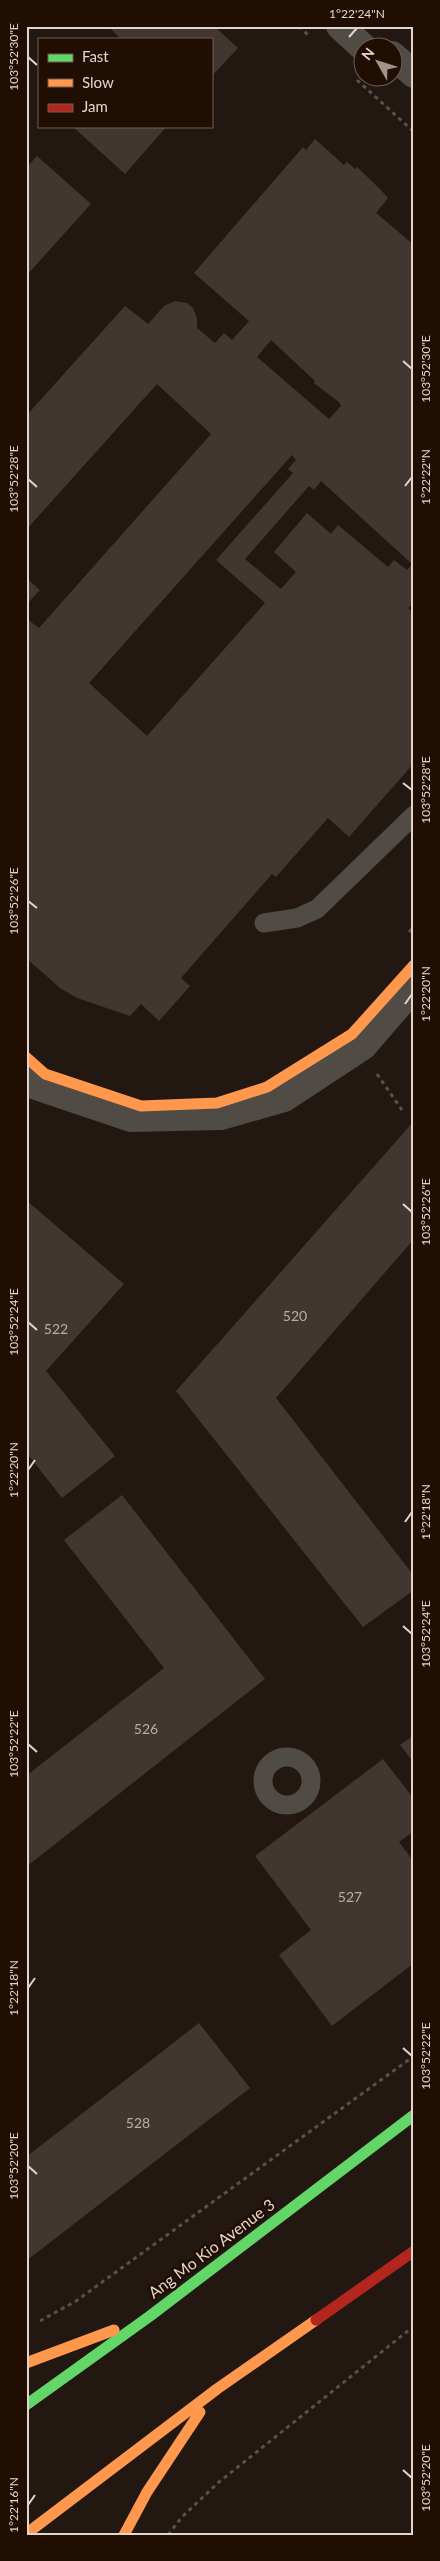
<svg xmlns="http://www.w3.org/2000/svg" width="440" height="2561" font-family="Lato,sans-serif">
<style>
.building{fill:#423631;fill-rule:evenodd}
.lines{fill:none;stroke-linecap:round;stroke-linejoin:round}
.path{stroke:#57524c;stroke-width:3;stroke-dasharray:4 4;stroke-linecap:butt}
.lane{stroke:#504b45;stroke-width:19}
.street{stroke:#504b45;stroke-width:28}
.fast{stroke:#63d668;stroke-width:11}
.slow{stroke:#ff974d;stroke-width:11}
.jam{stroke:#b3261e;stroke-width:11}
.ticks{fill:none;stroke:#e3d5cd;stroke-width:2}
.labels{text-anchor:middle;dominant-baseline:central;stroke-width:5;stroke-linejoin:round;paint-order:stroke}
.number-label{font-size:14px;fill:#bbada6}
.street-label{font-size:16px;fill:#e3d5cd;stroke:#200e03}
.neatline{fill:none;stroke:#e3d5cd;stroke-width:2}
.ticks-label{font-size:12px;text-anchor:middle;fill:#e3d5cd}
</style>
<rect width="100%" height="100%" fill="#221811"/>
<path class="building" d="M108,26H214L238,48L211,77V39H121Z
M72,126H167L125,174Z
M315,139L344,165L347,162L355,169L357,167L380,189L388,198L376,213L414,245V602L408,608L414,614V763L349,837L328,818L276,877L272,874L181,978L190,986L159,1021L141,1004L130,1016L77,998L60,988L26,958V618L39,628L211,434L157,384L26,530V416L125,306L148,324L164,306L175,301L187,303L193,308L197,318V328L215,343L224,333L232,340L249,321L194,273L303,147L306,150ZM271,340L315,381L314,383L339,402L341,406L329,419L257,357ZM292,455L296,460L288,469L293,473L216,560L265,603L147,736L89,683ZM321,481L412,564L407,570L394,560L388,567L338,525L331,534L307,513L274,552L296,572L281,589L245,559L309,486L314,490Z
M37,156L91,204L26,276V168Z
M26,578L40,590L26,605Z
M414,1121V1239L276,1398L414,1576V1590L363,1627L176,1391Z
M26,1200L124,1284L46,1371L115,1456L62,1498L26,1452Z
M122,1495L265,1679L26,1867V1776L164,1668L64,1540Z
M414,1735V1763L400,1745Z
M383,1759L414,1799V1831L399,1842L414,1862V1963L332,2026L279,1955L311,1930L255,1856Z
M199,2023L250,2088L26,2261V2157Z"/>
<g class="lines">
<path class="path" d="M299,26L308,35
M357,80L414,132
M409,932L414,927
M377,1074L402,1110
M40,2321L76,2301L414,2056
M168,2535L182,2517L219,2482L414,2326"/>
<path class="lane" d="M264,923L297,918L317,909L414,815
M263 1781a24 24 0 1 1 48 0a24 24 0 1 1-48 0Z"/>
<path class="street" d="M340,26L364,48
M392,55L414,74
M26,1078L36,1086L131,1118L221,1116L284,1098L363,1046L414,987"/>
<path class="fast" d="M26,2405L150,2316L414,2115"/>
<path class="slow" d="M26,1057L45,1074L141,1106L217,1103L267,1087L352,1034L414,965
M26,2363L114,2330
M26,2534L217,2389L316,2320
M124,2535L147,2492L200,2412"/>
<path class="jam" d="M316,2320L414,2251"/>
</g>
<path class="ticks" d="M349,37L357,28M28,57L37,65M403,361L412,369M28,479L37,487M405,486L412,477M403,783L412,790M28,901L37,908M405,1004L412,994M403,1204L412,1212M28,1322L37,1330M28,1470L35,1460M405,1522L412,1512M403,1626L412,1634M28,1744L37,1752M28,1988L35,1978M403,2048L412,2056M28,2166L37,2174M403,2470L412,2478M28,2505L35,2495"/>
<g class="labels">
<g class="number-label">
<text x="295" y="1315">520</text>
<text x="56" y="1328">522</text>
<text x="146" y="1728">526</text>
<text x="350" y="1896">527</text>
<text x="138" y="2122">528</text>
</g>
<g class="street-label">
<text transform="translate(211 2248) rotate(-37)">Ang Mo Kio Avenue 3</text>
</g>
</g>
<rect width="440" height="2561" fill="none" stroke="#200e03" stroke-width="55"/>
<rect x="38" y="38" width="175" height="90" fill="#200e03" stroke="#6e5e54"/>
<rect x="48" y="54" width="25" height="8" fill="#63d668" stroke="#6e5e54"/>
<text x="82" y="62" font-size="15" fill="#e3d5cd">Fast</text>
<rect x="48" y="79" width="25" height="8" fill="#ff974d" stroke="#6e5e54"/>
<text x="82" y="88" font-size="15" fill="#e3d5cd">Slow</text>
<rect x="48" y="104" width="25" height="8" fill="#b3261e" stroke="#6e5e54"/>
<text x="82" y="112" font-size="15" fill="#e3d5cd">Jam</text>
<g transform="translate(378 62) rotate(309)"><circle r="24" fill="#200e03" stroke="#6e5e54"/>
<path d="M0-4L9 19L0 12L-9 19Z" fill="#9f938b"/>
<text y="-8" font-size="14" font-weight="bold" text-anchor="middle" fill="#e3d5cd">N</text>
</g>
<rect x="28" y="28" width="384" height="2506" class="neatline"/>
<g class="ticks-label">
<text x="357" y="18">1°22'24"N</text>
<text transform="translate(14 57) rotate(-90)" y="4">103°52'30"E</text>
<text transform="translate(426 369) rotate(-90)" y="4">103°52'30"E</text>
<text transform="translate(426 477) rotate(-90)" y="4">1°22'22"N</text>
<text transform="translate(14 479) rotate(-90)" y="4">103°52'28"E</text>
<text transform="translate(426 790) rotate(-90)" y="4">103°52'28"E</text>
<text transform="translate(14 901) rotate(-90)" y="4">103°52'26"E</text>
<text transform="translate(426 994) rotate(-90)" y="4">1°22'20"N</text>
<text transform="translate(426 1212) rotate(-90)" y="4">103°52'26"E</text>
<text transform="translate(14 1322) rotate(-90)" y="4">103°52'24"E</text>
<text transform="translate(14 1470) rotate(-90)" y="4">1°22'20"N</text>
<text transform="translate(426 1512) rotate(-90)" y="4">1°22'18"N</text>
<text transform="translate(426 1634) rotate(-90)" y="4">103°52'24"E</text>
<text transform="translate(14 1744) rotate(-90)" y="4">103°52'22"E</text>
<text transform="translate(14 1988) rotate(-90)" y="4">1°22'18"N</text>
<text transform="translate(426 2056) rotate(-90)" y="4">103°52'22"E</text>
<text transform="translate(14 2166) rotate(-90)" y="4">103°52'20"E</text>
<text transform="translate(426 2478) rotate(-90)" y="4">103°52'20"E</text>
<text transform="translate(14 2505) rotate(-90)" y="4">1°22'16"N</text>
</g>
</svg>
